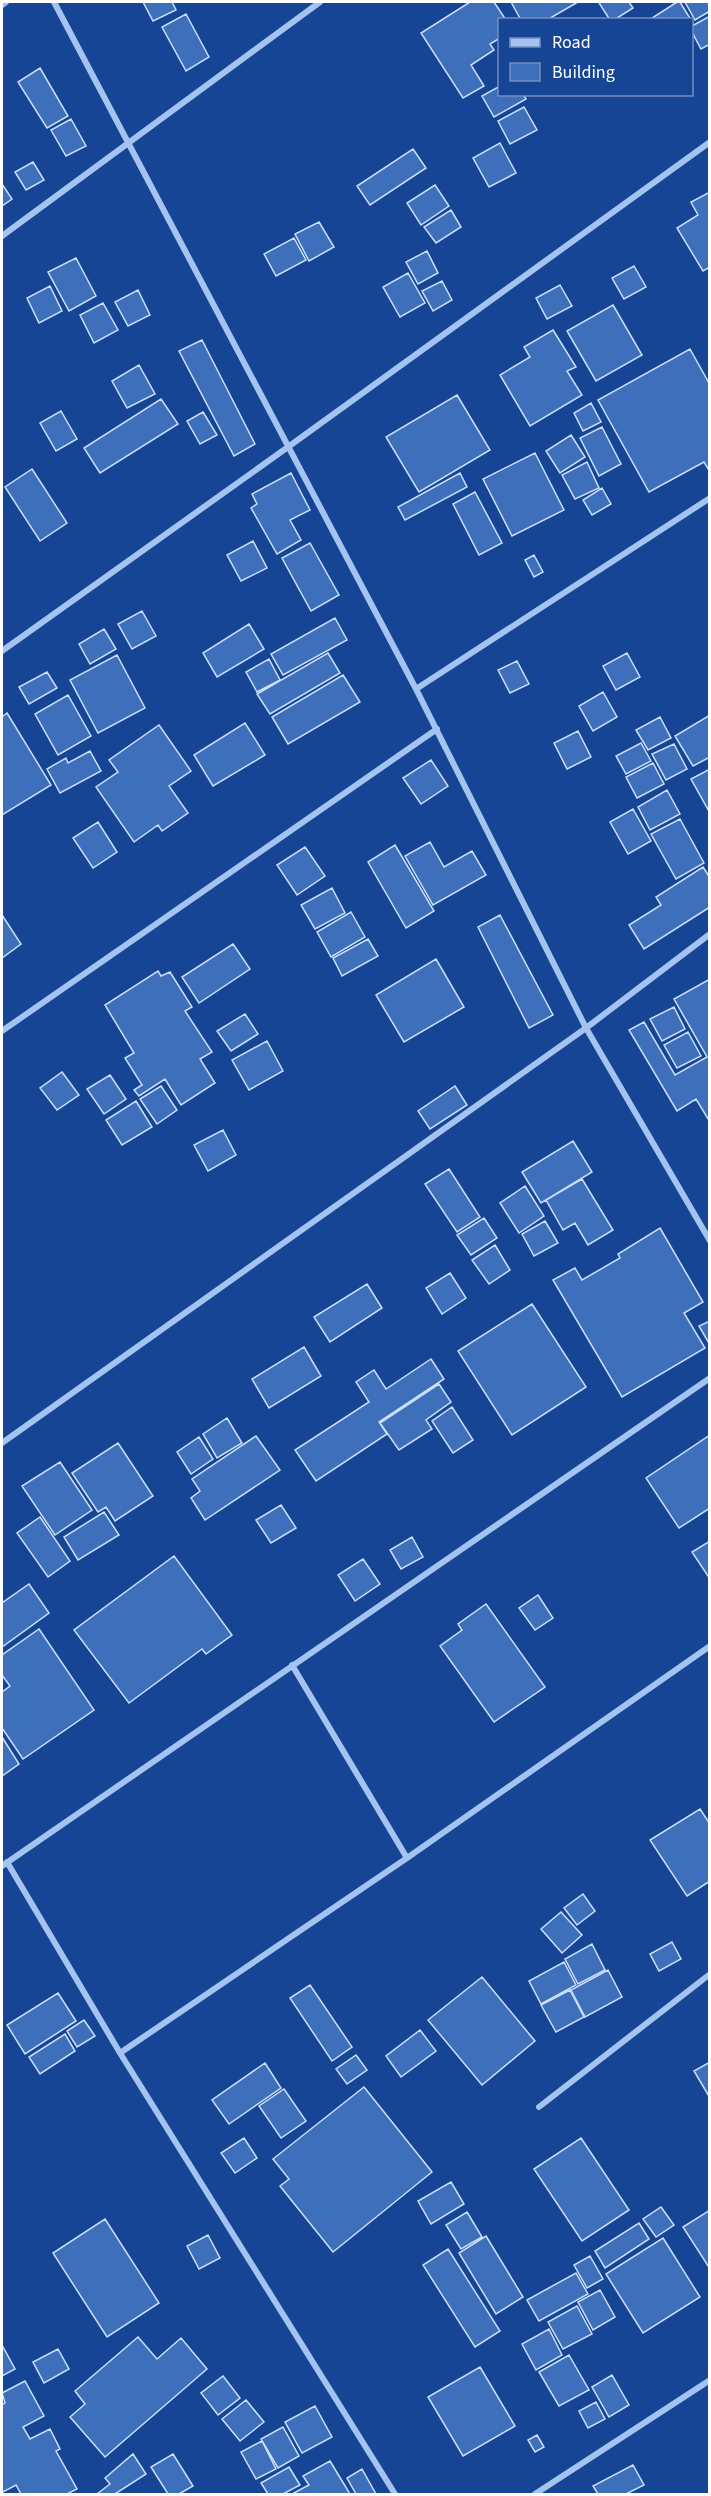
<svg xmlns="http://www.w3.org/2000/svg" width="711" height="2496" font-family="'Source Sans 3',sans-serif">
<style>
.building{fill:#3d6fbb;stroke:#ccdffc;stroke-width:1.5}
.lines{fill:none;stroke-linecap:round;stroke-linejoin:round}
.street{stroke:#a4c3f1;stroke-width:6}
</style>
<rect width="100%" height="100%" fill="#154594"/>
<path class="building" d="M143,2H172L176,10L153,21Z
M470,2H494L506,20H500V38L490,44L494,50L471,65L484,86L463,98L421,33Z
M511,2H578L547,20H521Z
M602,2H629L633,8L614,20H610L599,3Z
M677,2H680L691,20H649Z
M685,2H710V11L695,20Z
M186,14L209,57L186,71L162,27Z
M710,16V44L701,49L692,32V26Z
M40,68L68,116L47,128L18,82Z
M500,86V94H523L526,99L494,117L482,96Z
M524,107L537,130L510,144L498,121Z
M71,119L86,146L66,156L51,130Z
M500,143L516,173L489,187L473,158Z
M413,149L426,168L370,205L357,186Z
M33,162L44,180L26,190L15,172Z
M2,184L12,199L2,206Z
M435,185L449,206L421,225L407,203Z
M710,192V267L703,271L677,228L698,215L691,202Z
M451,210L461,227L436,243L424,227Z
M319,222L334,247L309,261L295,234Z
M294,238L306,260L276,276L264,254Z
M427,251L438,273L418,284L406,262Z
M76,258L96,296L69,311L48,272Z
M634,266L646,287L624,299L612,278Z
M408,273L425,303L400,317L383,287Z
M442,281L452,300L433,311L422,291Z
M560,285L572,306L547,319L536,298Z
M50,286L62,311L39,323L27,298Z
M138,290L150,315L128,326L115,302Z
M103,303L118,330L94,343L80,315Z
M613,305L642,355L596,381L567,331Z
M553,330L576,367L567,371L582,395L530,426L500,375L530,357L524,347Z
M202,340L255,444L234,456L179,351Z
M690,349L710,385V472L704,462L649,492L598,400Z
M139,365L155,394L127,408L112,381Z
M457,395L490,450L419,492L386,437Z
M161,399L178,424L100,473L84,448Z
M591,403L601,422L583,431L574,413Z
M61,411L77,439L56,451L40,423Z
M203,412L217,435L200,444L187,421Z
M602,427L621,464L599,476L580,438Z
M571,435L585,457L560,473L546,451Z
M535,453L564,510L512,536L483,479Z
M587,462L599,488L575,499L562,475Z
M32,469L67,523L40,541L5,487Z
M291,473L310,510L290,520L301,540L277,554L251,508L257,504L252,494Z
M460,473L467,487L405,520L398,507Z
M602,488L611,504L592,515L583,500Z
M475,492L502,543L479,555L453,504Z
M253,541L267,568L241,581L227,555Z
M310,543L339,595L311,611L282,558Z
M534,555L543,572L534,577L525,560Z
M142,611L156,636L132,649L118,624Z
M335,618L347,640L283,675L271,654Z
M249,624L264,649L217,677L203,653Z
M104,629L116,649L90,664L79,644Z
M328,653L340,673L270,714L257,694Z
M627,653L640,677L616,690L603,666Z
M117,655L145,708L98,733L70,680Z
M269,659L280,680L257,692L246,672Z
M517,661L529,684L510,693L498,670Z
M47,672L57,688L29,704L19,687Z
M343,675L360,702L288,744L272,717Z
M603,692L617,717L593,731L579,706Z
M68,695L91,736L58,755L35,714Z
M7,713L51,785L2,815V717Z
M710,715V757L693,766L675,736Z
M660,717L671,738L648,750L636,730Z
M245,723L265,755L213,786L194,755Z
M159,725L191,771L169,786L188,813L162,831L158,825L134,842L96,787L118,772L109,760Z
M578,731L591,757L567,769L554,743Z
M641,743L651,761L626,774L616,756Z
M674,744L687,769L666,780L652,754Z
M90,751L101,771L60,793L47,769L66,758L68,763Z
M431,760L448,786L421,804L403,778Z
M653,763L664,784L637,798L626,777Z
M710,769V813L691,779Z
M667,790L680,814L650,830L638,807Z
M633,809L651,841L628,854L610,822Z
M680,819L704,863L676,879L651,834Z
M98,822L117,852L93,868L73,838Z
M430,842L444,867L472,851L486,875L433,905L405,856Z
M395,845L434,911L406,928L368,862Z
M305,847L325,876L297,895L277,865Z
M703,867L710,878V907L644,949L629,925L661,905L656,897Z
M332,888L345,913L315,929L301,905Z
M351,912L365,937L331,957L317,932Z
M2,915L21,944L2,958Z
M500,915L553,1015L529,1028L478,927Z
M368,939L378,956L342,976L333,958Z
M233,944L250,969L199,1003L182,977Z
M436,959L464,1007L404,1042L376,995Z
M158,971L161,976L170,972L192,1007L185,1011L212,1052L200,1059L215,1083L181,1105L165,1079L139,1096L134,1090L142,1085L125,1058L134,1053L105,1005Z
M710,979V1122L696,1099L677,1111L629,1030L644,1022L675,1075L707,1057L674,999Z
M674,1007L685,1029L662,1041L650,1019Z
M245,1014L258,1034L231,1051L217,1031Z
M688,1032L701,1056L677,1068L664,1045Z
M267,1041L283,1071L249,1090L232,1060Z
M62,1072L79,1095L57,1110L40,1088Z
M110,1075L126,1099L104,1114L87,1089Z
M161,1086L177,1110L157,1124L140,1099Z
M455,1086L467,1105L430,1129L418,1111Z
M136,1101L152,1127L122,1145L106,1120Z
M223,1130L236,1155L208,1171L194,1145Z
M573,1141L592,1172L541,1203L522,1172Z
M449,1169L480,1217L457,1232L425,1184Z
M582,1179L613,1230L588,1245L575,1223L563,1230L546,1200Z
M525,1186L544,1216L519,1233L500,1203Z
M484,1218L497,1238L471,1255L457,1235Z
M545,1221L558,1243L534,1256L522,1234Z
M660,1228L703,1302L684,1313L705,1348L622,1397L553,1280L575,1268L582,1280L620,1258L618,1254Z
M495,1245L510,1270L489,1284L472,1260Z
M450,1273L466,1298L442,1314L426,1288Z
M367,1284L382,1308L330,1342L314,1317Z
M532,1304L586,1387L512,1435L458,1351Z
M710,1321V1345L699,1326Z
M304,1347L321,1376L269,1408L252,1379Z
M431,1359L444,1379L379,1422L387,1434L316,1481L295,1450L369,1402L356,1382L374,1370L386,1389Z
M439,1384L451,1402L426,1420L432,1429L399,1450L380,1423Z
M452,1407L473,1440L453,1453L432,1421Z
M227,1418L242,1443L217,1458L203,1434Z
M710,1435V1508L679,1528L646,1478Z
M256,1436L280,1470L205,1520L191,1498L200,1491L192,1479Z
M199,1437L213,1459L191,1474L177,1452Z
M118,1443L153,1496L115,1521L106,1507L98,1512L72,1473Z
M60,1462L92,1510L55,1535L22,1486Z
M281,1505L296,1528L271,1543L256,1520Z
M104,1512L119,1535L78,1560L64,1537Z
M40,1517L70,1561L48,1577L17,1533Z
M412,1537L423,1557L401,1569L390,1550Z
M710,1541V1579L692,1552Z
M174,1556L232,1635L206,1654L202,1649L129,1703L74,1630Z
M363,1559L380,1584L355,1601L338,1575Z
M29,1584L49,1613L2,1647V1603Z
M538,1595L553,1618L535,1630L519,1608Z
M486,1604L545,1687L494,1722L440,1646L462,1630L458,1624Z
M39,1629L94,1710L23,1759L2,1728V1692L10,1686L2,1675V1655Z
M2,1737L19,1764L2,1776Z
M700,1809L710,1824V1881L687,1896L650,1840Z
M583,1894L595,1911L577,1925L564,1908Z
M561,1912L582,1935L562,1953L541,1929Z
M672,1942L681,1959L659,1971L650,1954Z
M592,1944L605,1970L578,1984L565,1959Z
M564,1962L576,1985L541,2004L529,1981Z
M608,1970L622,1997L585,2017L571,1990Z
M482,1977L535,2041L482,2085L428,2020Z
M310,1985L352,2047L332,2061L290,1998Z
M570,1990L584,2017L556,2032L541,2005Z
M58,1993L76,2021L25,2054L7,2025Z
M84,2020L95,2036L77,2047L67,2031Z
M420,2030L436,2051L401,2077L386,2056Z
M65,2034L75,2051L40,2074L29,2057Z
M356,2055L367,2070L347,2084L336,2069Z
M710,2062V2098L694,2071Z
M265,2063L281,2088L229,2124L212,2100Z
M364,2087L432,2172L333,2252L280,2186L289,2179L273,2159Z
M284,2089L306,2121L281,2138L259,2106Z
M244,2138L257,2158L235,2173L221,2153Z
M581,2138L629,2210L582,2241L534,2169Z
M451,2182L464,2204L431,2224L418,2201Z
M661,2207L674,2225L656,2237L643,2219Z
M710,2210V2269L683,2227Z
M467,2212L482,2237L461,2249L446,2225Z
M105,2219L159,2303L107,2337L53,2253Z
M639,2223L649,2239L605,2268L595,2251Z
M208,2235L220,2258L199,2269L187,2246Z
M486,2236L523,2297L496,2314L459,2253Z
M663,2238L700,2297L643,2333L606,2274Z
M448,2249L500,2331L475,2347L423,2265Z
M590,2256L603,2279L587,2288L574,2265Z
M576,2273L588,2294L539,2321L527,2300Z
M600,2290L615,2317L593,2330L578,2302Z
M577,2306L592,2334L563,2349L548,2322Z
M549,2329L562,2355L536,2370L522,2344Z
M138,2337L157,2359L181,2338L207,2369L105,2457L70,2417L85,2404L75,2391Z
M2,2345L15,2369L2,2376Z
M58,2349L69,2369L44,2383L33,2362Z
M569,2355L589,2390L559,2406L539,2372Z
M480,2367L515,2426L463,2456L428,2397Z
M612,2375L629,2405L609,2417L592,2387Z
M223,2376L240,2398L218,2415L201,2393Z
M25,2381L44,2416L23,2427L30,2439L50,2429L60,2449L56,2451L77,2489L67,2494H21L16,2485L3,2492L2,2489V2405L5,2403L2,2393Z
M246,2400L264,2422L240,2441L222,2419Z
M596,2402L605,2419L588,2428L579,2411Z
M315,2406L332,2437L302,2453L285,2422Z
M283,2427L299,2456L278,2468L261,2439Z
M537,2435L544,2447L535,2452L528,2440Z
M262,2441L276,2469L256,2479L241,2452Z
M133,2454L146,2474L115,2494H97L110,2484L105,2478Z
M173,2454L193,2486L179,2494H168L151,2467Z
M330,2461L350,2494H292L309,2485L303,2476Z
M633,2465L644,2485L626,2494H598L593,2486Z
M289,2467L300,2485L283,2494H268L261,2483Z
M362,2469L376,2494H356L347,2478Z"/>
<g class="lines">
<path class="street" d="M54,2L416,689L586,1028L710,1241
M2,5L6,2
M2,236L320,2
M2,651L288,447L710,142
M416,689L710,498
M2,1031L437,729
M2,1443L586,1028L710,934
M292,1665L407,1858
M7,1862L120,2053L395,2494
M2,1866L710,1378
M120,2053L407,1858L710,1646
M539,2107L710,1974
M535,2494L710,2380"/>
</g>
<rect width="711" height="2496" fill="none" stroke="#ffffff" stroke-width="6"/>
<rect x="498" y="18" width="195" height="78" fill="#154594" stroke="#738fbf" stroke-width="1.5"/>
<rect x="510" y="38" width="30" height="9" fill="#a4c3f1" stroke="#738fbf" stroke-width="1.5"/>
<text x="552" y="48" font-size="18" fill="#ffffff">Road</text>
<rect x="510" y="63" width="30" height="18" fill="#3d6fbb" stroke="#738fbf" stroke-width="1.5"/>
<text x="552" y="78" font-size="18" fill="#ffffff">Building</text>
</svg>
